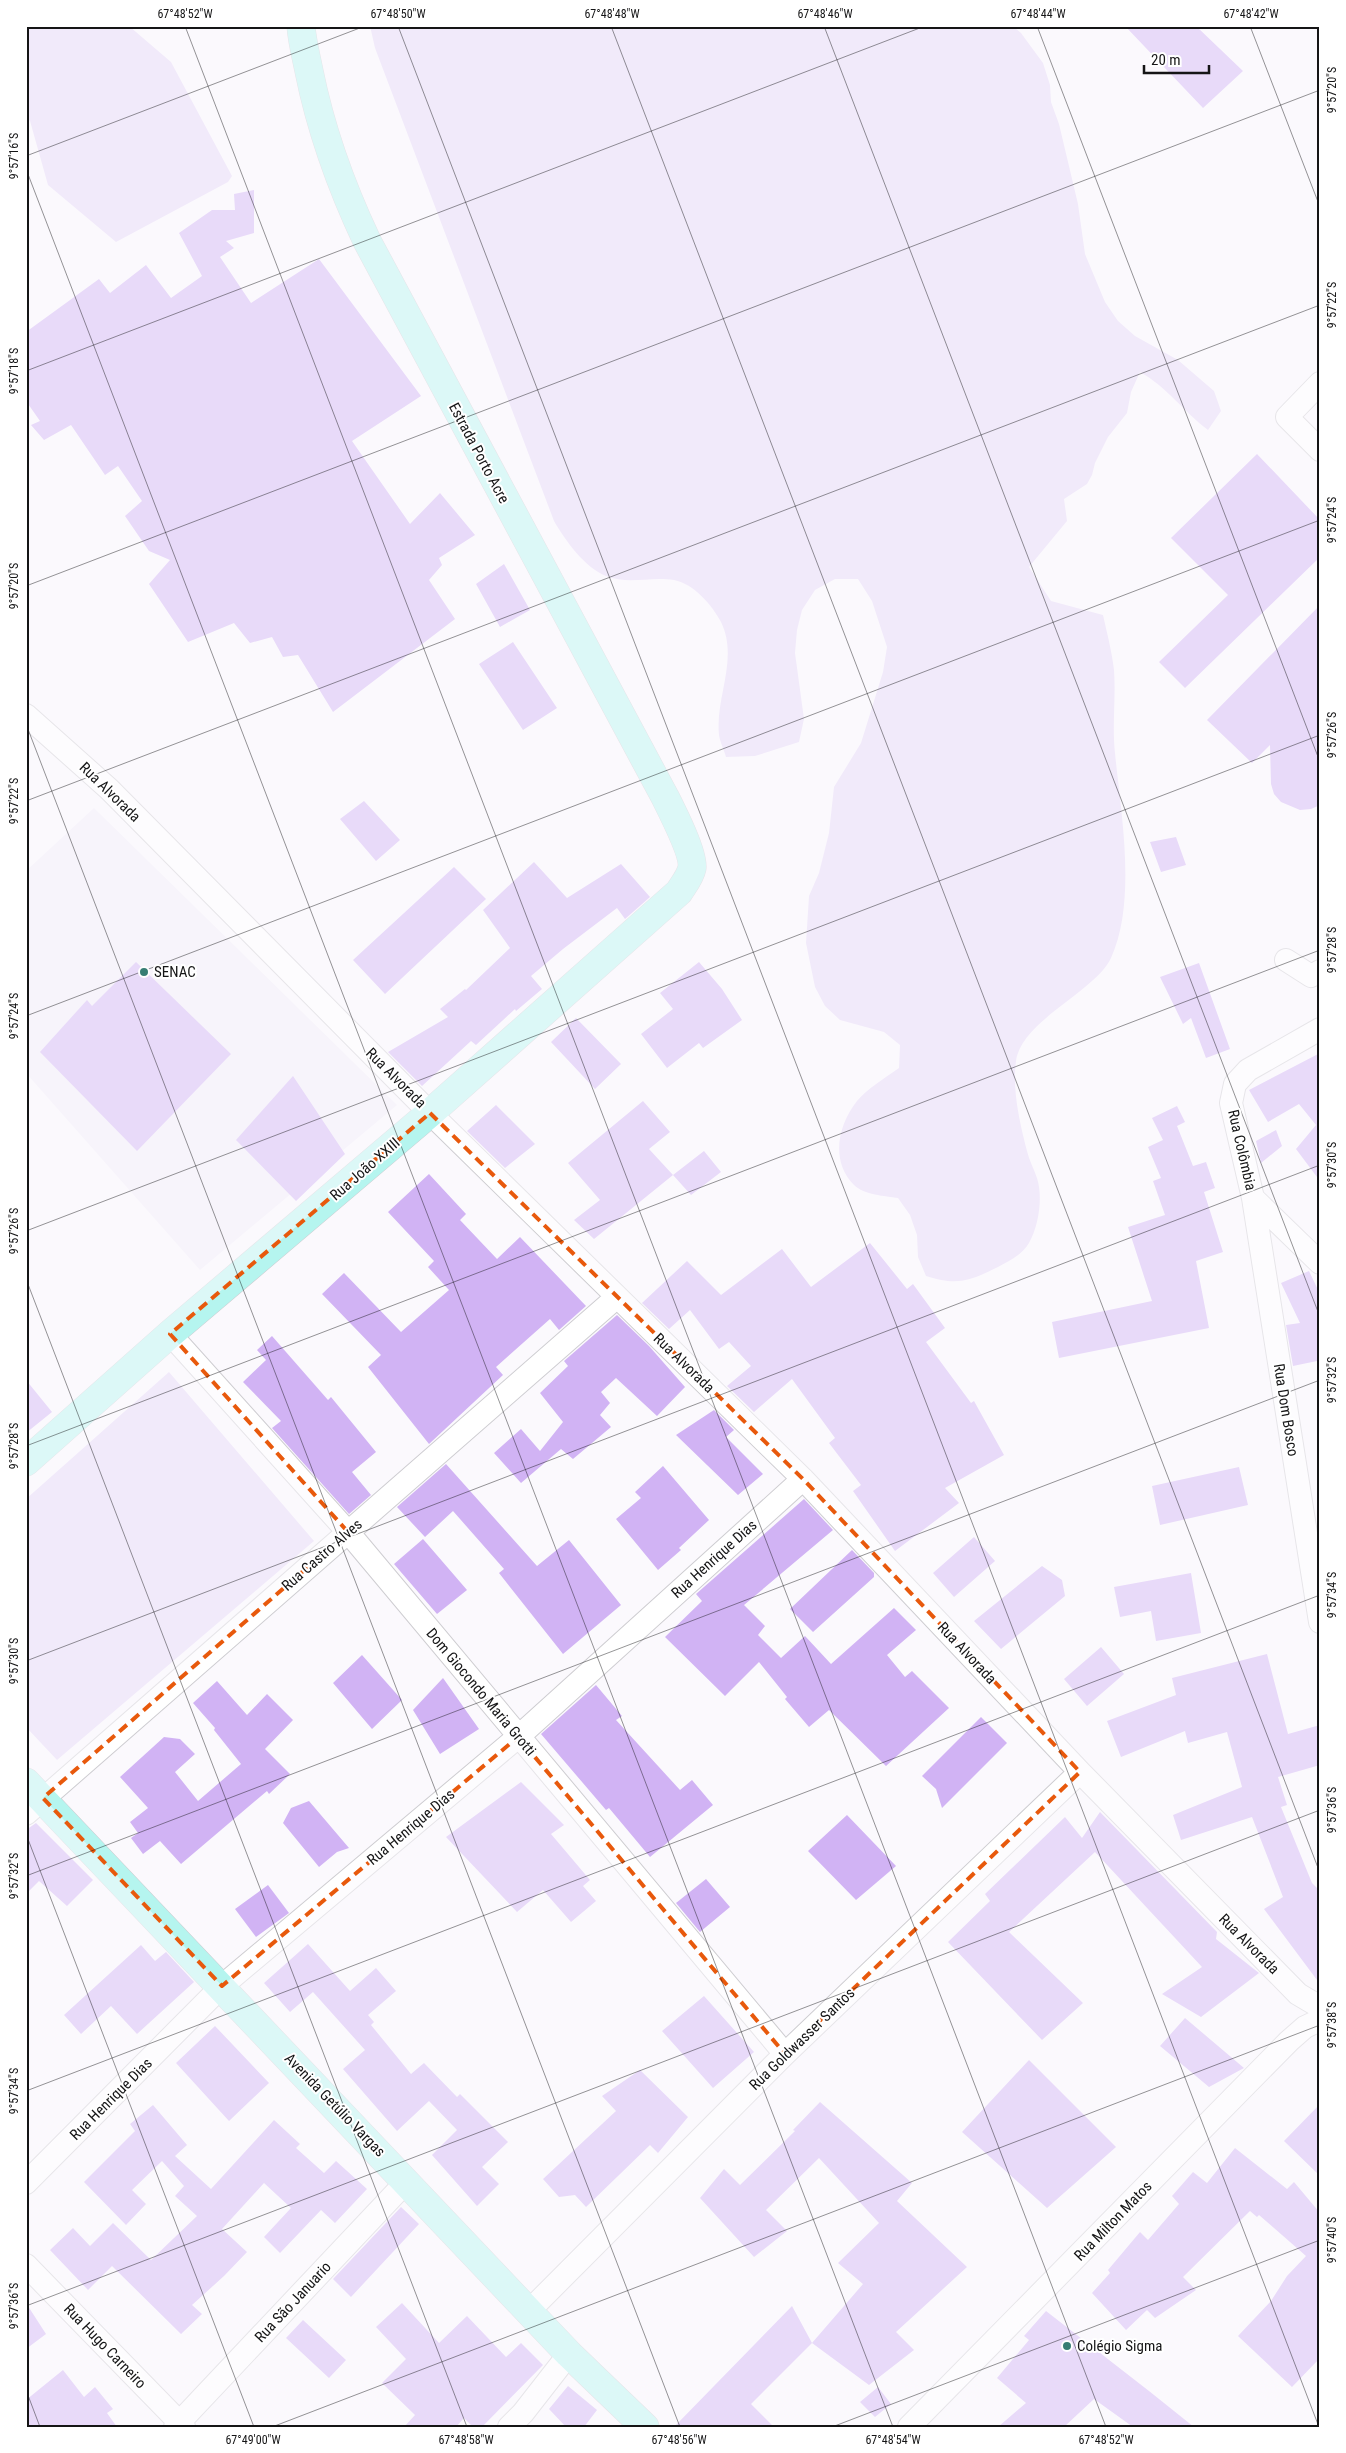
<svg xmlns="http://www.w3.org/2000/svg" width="1346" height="2453" font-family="'Roboto Condensed',sans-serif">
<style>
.built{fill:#f1edf8}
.green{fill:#e5d7f7}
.building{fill:#d1b3f4}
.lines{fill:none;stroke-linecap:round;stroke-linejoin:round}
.street-casing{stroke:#cecdd1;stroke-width:24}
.secondary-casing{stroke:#cecdd1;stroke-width:29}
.street{stroke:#fff;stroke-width:22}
.secondary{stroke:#b5f5ef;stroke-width:28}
.marked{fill:none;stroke:#e8590c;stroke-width:4;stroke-dasharray:10 6;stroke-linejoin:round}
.ticks{fill:none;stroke:#151516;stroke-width:1;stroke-opacity:0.45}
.poi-dot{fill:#377d74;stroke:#fff;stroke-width:2}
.labels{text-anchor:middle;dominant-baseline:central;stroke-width:4;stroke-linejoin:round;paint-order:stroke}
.street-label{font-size:15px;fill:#151516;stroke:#fff}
.poi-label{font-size:15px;fill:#151516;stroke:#fff;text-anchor:start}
.neatline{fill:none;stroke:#151516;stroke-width:2}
.ticks-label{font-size:12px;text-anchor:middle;fill:#151516}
</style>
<rect width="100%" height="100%" fill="#fbf9fd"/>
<path class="built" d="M94,808L397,1105L200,1270L26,1073V871Z"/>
<path class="green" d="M26,26H129L171,62L232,176L228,182L116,242L48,185L30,121L26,116Z
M370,26H1013L1021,33L1043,63L1050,85L1051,102L1059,124L1078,204L1085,254L1105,302L1118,321L1135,336L1178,360L1214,391L1221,411L1208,430C1184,412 1167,387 1140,372L1131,392L1127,413L1108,437L1095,463L1092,475L1087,484L1064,499L1067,521L1029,567L1051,601L1103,615C1107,633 1112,652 1114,670C1116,697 1112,726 1115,753C1121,814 1137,901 1111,958C1096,991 1021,1021 1016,1061C1012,1090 1020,1124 1027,1151C1029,1160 1034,1169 1037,1178C1043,1197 1039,1225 1029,1243C1022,1255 1009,1261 998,1267C970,1281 957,1286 926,1276L918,1257L917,1235L910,1215L898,1198C885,1196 864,1195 854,1185C830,1161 838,1125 857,1101C868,1088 885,1078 899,1068L900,1045L884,1032L840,1020L825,1006L815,987L806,943L809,896L819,873L829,833L834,787L861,743L883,672L887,647L872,601L858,579H835L815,590L802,610L797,630L795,653L804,719L799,742L755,756L726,757C724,750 720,742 719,735C715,697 739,659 721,622C712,605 694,584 674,580C650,576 629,585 606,576C585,568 565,540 554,521L375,48Z
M169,1372L314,1541L57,1760L26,1727V1499Z"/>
<path class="building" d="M1125,26H1196L1243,71L1203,108Z
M254,190V233L226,241L234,248L220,257L251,303L319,259L421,396L352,441L410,524L440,493L475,535L439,558L442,565L429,580L455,619L333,712L298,655L283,657L272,637L250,643L234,623L188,642L149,584L170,560L149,551L125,516L142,501L118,466L105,475L71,425L44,440L31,425L40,421L26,401V332L99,279L110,293L146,265L171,298L202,276L179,233L212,210H235L234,194Z
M1257,454L1320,520V557L1185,688L1159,662L1228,595L1171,538Z
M504,564L530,610L500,627L476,584Z
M1320,605V805L1311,809L1300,810L1281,802L1274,794L1271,784L1270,745L1252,763L1207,720Z
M513,642L557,708L523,730L479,664Z
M364,801L400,840L376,861L340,819Z
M1176,837L1186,865L1161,872L1150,842Z
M534,862L567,898L621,864L650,897L625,919L617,908L563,949L531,976L542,989L516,1011L515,1009L476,1045L471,1041L422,1086L388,1052L448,1017L440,1009L465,989L466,990L510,948L483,910Z
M454,867L486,899L385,994L353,960Z
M136,962L231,1054L137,1151L40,1052L87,1000L92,1006Z
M699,962L722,989L742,1020L703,1048L699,1043L667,1068L641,1034L673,1009L660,993Z
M1199,963L1230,1049L1206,1058L1191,1018L1183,1024L1160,977Z
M576,1018L621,1064L595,1089L551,1042Z
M1320,1053V1181L1296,1149L1316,1125L1299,1104L1268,1122L1249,1090Z
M293,1076L345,1154L296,1201L236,1140Z
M643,1101L670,1132L649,1149L673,1175L594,1239L574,1220L600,1200L568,1163Z
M496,1105L535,1144L505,1168L467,1131Z
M1177,1106L1185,1122L1177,1126L1193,1166L1206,1162L1215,1188L1204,1192L1223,1252L1196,1261L1209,1328L1059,1358L1052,1322L1152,1301L1128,1227L1165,1215L1153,1181L1161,1178L1148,1147L1163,1140L1152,1118Z
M1276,1130L1282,1146L1261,1163L1256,1141Z
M704,1151L721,1172L691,1195L673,1175Z
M429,1174L466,1214L460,1220L497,1259L520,1237L586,1306L559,1330L550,1319L496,1367L503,1375L429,1444L368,1367L381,1355L322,1294L344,1273L401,1332L449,1290L428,1267L434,1261L388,1212Z
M870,1243L907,1289L913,1284L945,1328L926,1342L971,1403L974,1401L1004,1455L945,1488L959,1503L895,1551L853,1491L861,1485L829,1443L835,1438L792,1379L754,1412L727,1386L751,1366L729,1342L719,1349L690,1310L669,1329L642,1303L687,1261L721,1295L782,1249L811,1287Z
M1309,1271L1320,1294V1366L1317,1361L1293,1366L1286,1325L1300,1323L1281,1283Z
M617,1315L649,1346L685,1387L657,1416L616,1378L601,1392L610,1403L600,1415L611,1427L573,1459L561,1449L521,1483L494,1453L521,1429L540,1451L563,1422L540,1393L568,1366L564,1361Z
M272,1336L328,1400L331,1397L376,1452L352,1472L371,1495L349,1514L272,1428L281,1421L243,1382L266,1360L257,1350Z
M26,1380L52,1412L26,1433Z
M714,1410L734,1430L726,1437L763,1474L738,1495L676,1435Z
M446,1464L537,1566L569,1540L621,1605L563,1654L499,1573L504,1569L453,1511L425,1537L397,1507Z
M663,1466L709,1520L679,1548L681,1550L658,1570L616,1519L641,1498L635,1492Z
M1239,1467L1248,1505L1160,1525L1152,1486Z
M804,1499L833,1530L744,1605L765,1626L758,1635L781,1658L805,1636L831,1664L894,1608L916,1630L887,1655L905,1677L912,1671L949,1708L886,1766L829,1710L809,1727L785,1699L787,1697L759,1662L725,1696L665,1637L702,1601L696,1594Z
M974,1537L995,1561L954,1597L933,1573Z
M423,1539L467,1590L437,1614L394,1564Z
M852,1550L874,1573V1577L813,1632L790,1609Z
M1042,1566L1062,1580L1065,1596L1001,1649L974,1621Z
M1191,1573L1201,1633L1156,1641L1151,1611L1120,1617L1114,1587Z
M1101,1647L1124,1674L1087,1706L1064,1679Z
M1267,1654L1288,1734L1320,1725V1765L1278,1777L1287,1805L1281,1807L1312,1883L1320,1891V1984L1264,1909L1283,1897L1252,1817L1181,1840L1173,1815L1242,1787L1227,1732L1188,1743L1185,1731L1121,1757L1107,1721L1176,1695L1172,1678Z
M362,1655L402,1700L372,1729L333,1683Z
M443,1678L479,1729L440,1754L413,1710Z
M217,1681L247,1715L267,1694L293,1720L265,1749L290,1774L269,1794L267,1791L181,1864L160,1841L143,1854L131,1838L138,1833L130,1822L148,1808L120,1777L164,1737L180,1739L195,1754L175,1772L198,1801L241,1764L214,1730L215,1728L193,1703Z
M596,1685L622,1716L616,1720L680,1790L692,1780L713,1805L650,1857L609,1808L606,1810L541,1734Z
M981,1717L1007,1743L942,1808L936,1789L922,1776Z
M521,1782L564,1825L551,1834L590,1880L583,1886L596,1901L571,1922L543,1890L517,1912L446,1837Z
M309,1801L349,1848L337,1852L319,1867L283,1823L291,1808Z
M1100,1812L1217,1932L1216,1939L1259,1973L1201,2017L1162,1994L1202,1967L1095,1852L1009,1932L1083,2003L1042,2040L948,1942L990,1901L985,1894L1065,1817L1082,1838Z
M847,1815L896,1866L856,1900L808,1851Z
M36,1823L93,1880L67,1906L39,1881L26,1894V1830Z
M706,1879L730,1907L700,1932L676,1903Z
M268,1885L289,1913L256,1937L235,1909Z
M308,1944L350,1991L376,1968L396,1991L368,2015L374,2022L371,2025L411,2074L424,2063L457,2097L460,2094L508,2142L482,2167L499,2184L477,2206L432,2155L457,2130L429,2101L397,2131L343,2069L365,2050L313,1992L290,2012L264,1983Z
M141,1945L155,1961L166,1952L194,1982L137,2034L111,2006L81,2034L64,2015Z
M704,1996L754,2052L713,2088L662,2031Z
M1185,2018L1244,2068L1209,2087L1160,2046Z
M215,2026L269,2083L229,2121L176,2063Z
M1029,2060L1116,2147L1047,2208L962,2132Z
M640,2070L688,2117L658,2153L650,2145L586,2207L575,2195L559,2197L543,2179L616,2111L602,2096Z
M820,2102L912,2183L897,2201L967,2267L896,2332L914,2350L869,2385L812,2343L863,2284L838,2263L879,2223L819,2158L766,2210L787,2231L754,2257L700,2198L724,2169L740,2185L795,2131L793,2130Z
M1320,2104V2176L1284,2141Z
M153,2105L187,2145L175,2156L211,2189L274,2120L300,2144L296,2148L324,2173L336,2161L367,2189L335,2223L321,2210L280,2253L264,2237L291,2208L264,2183L222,2229L247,2252L224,2276L192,2305L202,2314L181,2334L112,2266L88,2290L50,2250L73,2228L90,2246L113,2223L151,2260L197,2216L175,2196L184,2186L162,2161L132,2190L146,2204L126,2225L84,2182L135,2131L130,2124Z
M1235,2148L1287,2189L1294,2182L1320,2213V2358L1292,2387L1238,2336L1271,2301L1287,2276L1306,2256L1259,2215L1257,2217L1250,2211L1183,2277L1196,2290L1155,2318L1147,2310L1126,2330L1092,2293L1110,2273L1108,2270L1140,2232L1148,2240L1179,2204L1172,2196L1193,2172L1207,2183Z
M401,2207L419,2224L351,2297L333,2279Z
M26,2303L46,2334L26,2349Z
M402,2303L439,2343L467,2316L506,2357L521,2343L543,2365L482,2427H473L464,2418L456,2427H404L415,2415L382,2383L406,2359L376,2327Z
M792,2306L812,2343L751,2404L774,2427H674Z
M1046,2311L1149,2391L1194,2427H1133L1094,2399L1064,2427H998L1026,2403L997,2378L1029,2340L1024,2336Z
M303,2320L346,2360L329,2378L286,2338Z
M63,2370L84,2397L95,2387L113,2409L107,2413L117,2427H26V2400Z
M568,2386L597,2410L584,2427H566L549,2409Z
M878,2387L891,2404L875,2417L860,2402Z"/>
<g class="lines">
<g class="street-casing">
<path id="street" d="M1320,383L1287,417L1320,450
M26,715L109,789L430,1113L803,1479L1080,1772L1298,1994L1320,2007
M1286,960L1311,976L1320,971
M1320,1029L1248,1070L1235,1084L1231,1103L1253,1198L1320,1622
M1253,1198L1320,1263
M170,1334L348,1532L785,2054
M26,1814L617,1297
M26,2183L222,1986L518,1737L803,1479
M26,2265L184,2427
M529,2311L785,2054L1080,1772
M175,2427L407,2181
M509,2427L523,2413L569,2354
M909,2427L1289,2041L1305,2027L1320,2020"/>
</g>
<g class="secondary-casing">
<path id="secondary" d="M26,1462L170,1334L430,1113L679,892C684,884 690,877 692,868C694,854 672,811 665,797L367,241C341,186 321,131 309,71C306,56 302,41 301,26
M26,1782L569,2354L645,2427"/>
</g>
<use href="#street" class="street"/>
<use href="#secondary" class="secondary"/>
</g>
<path d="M0 0H1346V2453H0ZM430,1113L803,1479L1080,1772L785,2054L518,1737L222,1986L43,1798L348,1532L170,1334Z" fill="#fbf9fd" fill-opacity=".55" fill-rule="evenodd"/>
<path class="marked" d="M430,1113L803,1479L1080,1772L785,2054L518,1737L222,1986L43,1798L348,1532L170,1334Z"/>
<path class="ticks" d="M185,26L1106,2427M398,26L1319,2427M611,26L1320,1873M824,26L1320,1317M1037,26L1320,762M1250,26L1320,207M26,156L365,26M26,169L893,2427M26,371L925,26M26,586L1320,90M26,724L680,2427M26,801L1320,305M26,1016L1320,520M26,1231L1320,735M26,1279L467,2427M26,1446L1320,950M26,1661L1320,1165M26,1834L254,2427M26,1876L1320,1380M26,2091L1320,1595M26,2306L1320,1810M26,2390L40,2427M272,2427L1320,2025M832,2427L1320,2240"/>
<g class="poi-dot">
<circle cx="144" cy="972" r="5"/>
<circle cx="1067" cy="2346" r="5"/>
</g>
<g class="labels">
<g class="street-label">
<text transform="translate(479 453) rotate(62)">Estrada Porto Acre</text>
<text transform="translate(110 792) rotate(44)">Rua Alvorada</text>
<text transform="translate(396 1078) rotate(45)">Rua Alvorada</text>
<text transform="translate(1242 1150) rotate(77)">Rua Colômbia</text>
<text transform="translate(365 1169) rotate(-41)">Rua João XXIII</text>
<text transform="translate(684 1363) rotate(44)">Rua Alvorada</text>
<text transform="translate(1286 1410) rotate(81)">Rua Dom Bosco</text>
<text transform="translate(322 1555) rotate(-41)">Rua Castro Alves</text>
<text transform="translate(714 1559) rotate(-42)">Rua Henrique Dias</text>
<text transform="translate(967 1653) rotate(47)">Rua Alvorada</text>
<text transform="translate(481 1692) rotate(50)">Dom Giocondo Maria Grotti</text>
<text transform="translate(411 1827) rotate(-40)">Rua Henrique Dias</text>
<text transform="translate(1249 1944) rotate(45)">Rua Alvorada</text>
<text transform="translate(802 2039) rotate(-44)">Rua Goldwasser Santos</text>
<text transform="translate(111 2099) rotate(-45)">Rua Henrique Dias</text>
<text transform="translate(335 2105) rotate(46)">Avenida Getúlio Vargas</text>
<text transform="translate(1113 2221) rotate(-46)">Rua Milton Matos</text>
<text transform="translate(293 2302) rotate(-47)">Rua São Januario</text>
<text transform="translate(105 2346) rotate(46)">Rua Hugo Carneiro</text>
</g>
<g class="poi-label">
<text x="154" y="972">SENAC</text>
<text x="1077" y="2346">Colégio Sigma</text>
</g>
</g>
<rect width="1346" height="2453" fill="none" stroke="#ffffff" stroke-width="55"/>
<path d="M1144 65v8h65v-8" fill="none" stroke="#151516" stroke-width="2.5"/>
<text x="1151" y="65" font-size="15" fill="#151516" stroke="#ffffff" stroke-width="4" paint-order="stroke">20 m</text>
<rect x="28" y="28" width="1290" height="2398" class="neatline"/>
<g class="ticks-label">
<text x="185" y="18">67°48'52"W</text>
<text x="398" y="18">67°48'50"W</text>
<text x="612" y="18">67°48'48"W</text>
<text x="825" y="18">67°48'46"W</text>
<text x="1038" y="18">67°48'44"W</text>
<text x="1251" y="18">67°48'42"W</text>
<text transform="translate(1332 90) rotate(-90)" y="4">9°57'20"S</text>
<text transform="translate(14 156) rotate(-90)" y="4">9°57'16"S</text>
<text transform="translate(1332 305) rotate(-90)" y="4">9°57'22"S</text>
<text transform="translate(14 371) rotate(-90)" y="4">9°57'18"S</text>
<text transform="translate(1332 520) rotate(-90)" y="4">9°57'24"S</text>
<text transform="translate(14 586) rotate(-90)" y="4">9°57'20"S</text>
<text transform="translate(1332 735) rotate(-90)" y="4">9°57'26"S</text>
<text transform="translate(14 801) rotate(-90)" y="4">9°57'22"S</text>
<text transform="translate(1332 950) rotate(-90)" y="4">9°57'28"S</text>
<text transform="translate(14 1016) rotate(-90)" y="4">9°57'24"S</text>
<text transform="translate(1332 1165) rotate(-90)" y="4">9°57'30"S</text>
<text transform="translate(14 1231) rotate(-90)" y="4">9°57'26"S</text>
<text transform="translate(1332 1380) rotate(-90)" y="4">9°57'32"S</text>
<text transform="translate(14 1446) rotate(-90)" y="4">9°57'28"S</text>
<text transform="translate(1332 1595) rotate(-90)" y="4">9°57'34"S</text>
<text transform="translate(14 1661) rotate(-90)" y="4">9°57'30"S</text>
<text transform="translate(1332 1810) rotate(-90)" y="4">9°57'36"S</text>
<text transform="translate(14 1876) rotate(-90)" y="4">9°57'32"S</text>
<text transform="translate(1332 2025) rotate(-90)" y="4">9°57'38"S</text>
<text transform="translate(14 2091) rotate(-90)" y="4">9°57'34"S</text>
<text transform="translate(1332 2240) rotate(-90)" y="4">9°57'40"S</text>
<text transform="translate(14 2306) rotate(-90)" y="4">9°57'36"S</text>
<text x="253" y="2444">67°49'00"W</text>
<text x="466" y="2444">67°48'58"W</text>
<text x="679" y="2444">67°48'56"W</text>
<text x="893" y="2444">67°48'54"W</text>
<text x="1106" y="2444">67°48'52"W</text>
</g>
</svg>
